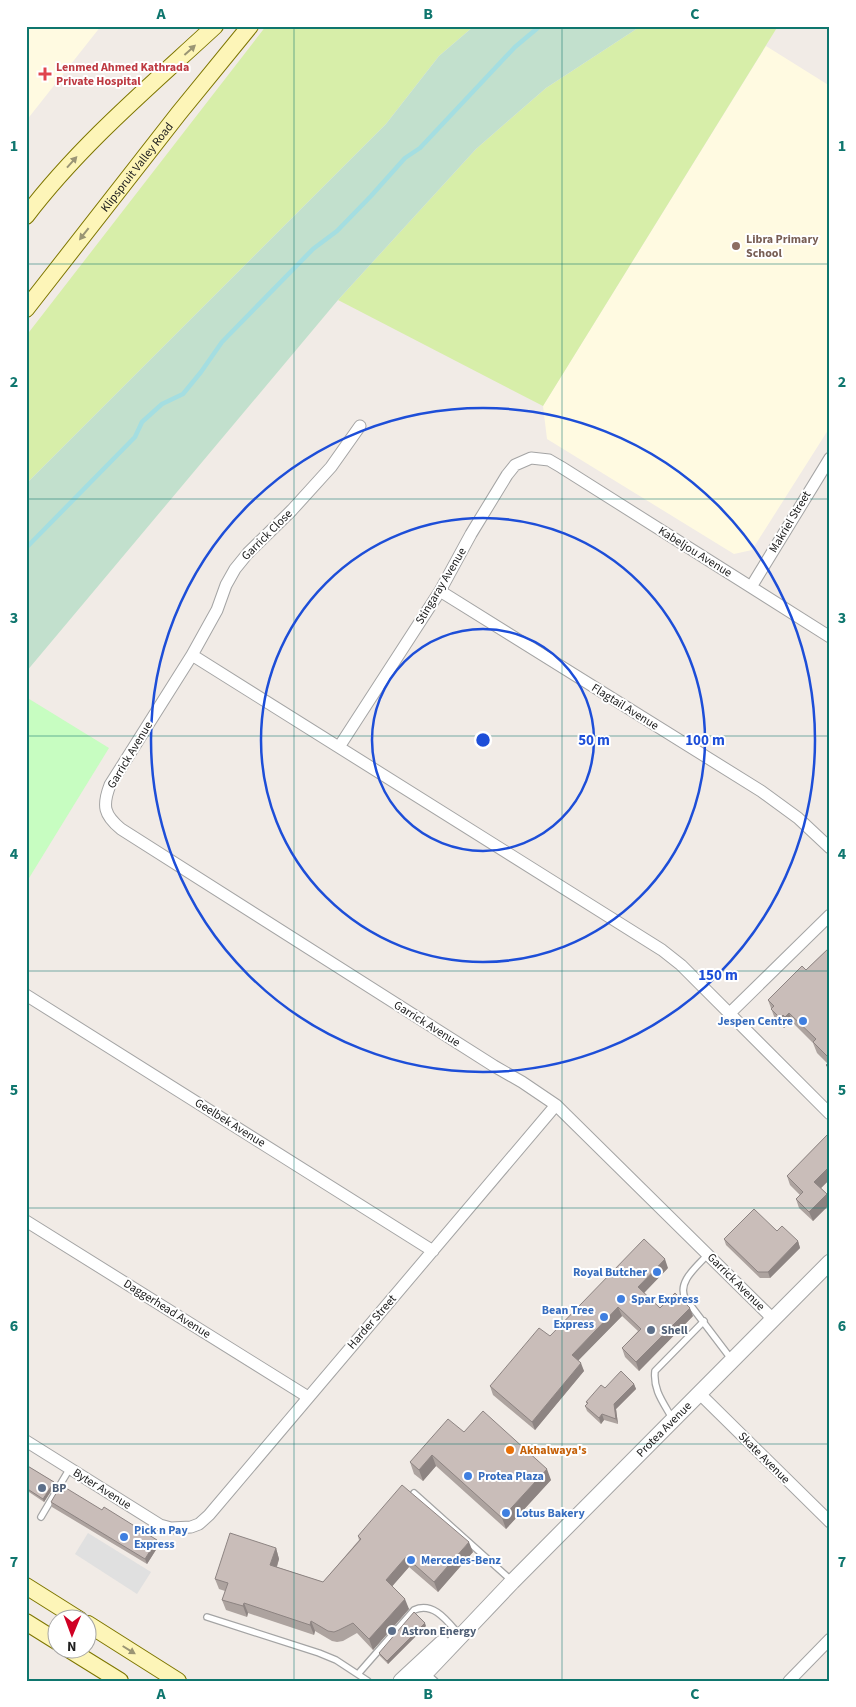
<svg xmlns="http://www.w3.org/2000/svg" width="856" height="1707" font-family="'Source Sans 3',sans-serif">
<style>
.education{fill:#fffae1}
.grass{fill:#d7eea9}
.wetland{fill:#c2e0cd}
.park{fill:#c7fdc1}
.parking{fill:#e0e0e0}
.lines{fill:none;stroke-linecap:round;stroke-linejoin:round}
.stream{stroke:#a4dee1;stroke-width:4.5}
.service-casing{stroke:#a4a4a4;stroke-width:8}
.minor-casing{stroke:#a4a4a4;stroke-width:13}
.tertiary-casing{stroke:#a4a4a4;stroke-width:17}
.secondary-casing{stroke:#7e7600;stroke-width:18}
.service{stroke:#fff;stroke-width:5.5}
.minor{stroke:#fff;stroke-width:11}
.tertiary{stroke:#fff;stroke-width:15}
.secondary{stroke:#fdf5b8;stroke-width:16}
.wall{fill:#ada39f}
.shaded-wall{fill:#8d8482}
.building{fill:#c9bdb9;stroke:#8d8482}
.oneway{fill:#9a9574}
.grid{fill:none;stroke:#0f766e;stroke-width:1;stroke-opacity:0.55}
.ring{fill:none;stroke:#1d4ed8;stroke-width:2.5}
.health-dot{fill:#e0444e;stroke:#fff;stroke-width:2}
.education-dot{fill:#8d6e63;stroke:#fff;stroke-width:2}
.shop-dot{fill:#3f7fe0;stroke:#fff;stroke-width:2}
.service-dot{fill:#5c6f8a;stroke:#fff;stroke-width:2}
.food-dot{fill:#e8710a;stroke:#fff;stroke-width:2}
.labels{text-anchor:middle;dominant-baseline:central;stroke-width:4;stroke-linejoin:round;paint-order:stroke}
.health-label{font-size:12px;font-weight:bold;fill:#be3a42;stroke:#fff;text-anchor:start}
.street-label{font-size:12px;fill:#202020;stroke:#fff}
.education-label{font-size:12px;font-weight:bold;fill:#785e54;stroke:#fff;text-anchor:start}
.shop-label{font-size:12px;font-weight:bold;fill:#366cbe;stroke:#fff;text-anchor:start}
.service-label{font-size:12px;font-weight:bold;fill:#4e5e75;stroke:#fff;text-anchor:start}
.food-label{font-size:12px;font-weight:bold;fill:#c56008;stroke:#fff;text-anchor:start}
.centre{fill:#1d4ed8;stroke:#fff;stroke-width:2.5}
.ring-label{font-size:15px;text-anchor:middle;font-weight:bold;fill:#1d4ed8;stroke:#fff;stroke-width:4;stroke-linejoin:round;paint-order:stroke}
.neatline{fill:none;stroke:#0f766e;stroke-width:2}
.grid-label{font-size:16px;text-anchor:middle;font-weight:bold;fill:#0f766e}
</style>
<rect width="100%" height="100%" fill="#f1ebe6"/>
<path class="education" d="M26,26H101L26,121Z
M766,46L830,86V427L752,550L734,554L547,439L543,406Z"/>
<path class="grass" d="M266,26H474L439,56L386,124L26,484V336Z
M641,26H778L543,406L338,300L476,149L546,88Z"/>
<path class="wetland" d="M474,26H641L546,88L476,149L338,300L26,672V484L386,124L439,56Z"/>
<path class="park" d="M26,697L109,748L26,883Z"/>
<path class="parking" d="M88,1533L151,1572L137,1594L75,1554Z"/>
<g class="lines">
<path class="stream" d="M26,548L135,437L142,422L162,404L183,394L201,372L222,342L313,249L337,231L371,196L405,158L420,148L515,47L540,26"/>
<g class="service-casing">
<path id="service" d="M708,1254C698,1266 677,1281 685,1298L732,1360
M672,1418C663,1402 653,1390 655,1371L704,1321
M414,1493L511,1580
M41,1517L70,1468
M207,1617L319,1653L336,1660L368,1681
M426,1673L435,1681
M358,1674L414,1610C432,1602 445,1618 456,1631"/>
</g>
<g class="minor-casing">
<path id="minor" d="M751,587L830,458
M440,591L761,791L798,818L830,848
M192,655L217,610L226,585L235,569L248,553L292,510L331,467L360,426
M339,747L440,591L471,534L507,475L515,465L531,458L549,460L561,467L830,637
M26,995L433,1251
M729,1014L830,915
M26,1221L308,1397
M773,1319L556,1105L522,1082L494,1066L121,829C104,815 102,806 110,785L192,655L662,950L681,965L830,1114
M699,1393L830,1522
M26,1441L160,1525L171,1528L191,1527L199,1524L209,1515L556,1105
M789,1681L830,1639"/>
</g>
<g class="tertiary-casing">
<g id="tertiary">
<path d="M401,1681L442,1643"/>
<path id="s1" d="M418,1681L512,1582L830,1262"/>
</g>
</g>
<g class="secondary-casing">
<g id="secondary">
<path d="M26,216C80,145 150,86 215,26"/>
<path id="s2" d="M26,309L179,113L250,26"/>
<path d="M26,1586L80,1620"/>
<path d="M26,1622L58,1642"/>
<path d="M88,1624L178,1681"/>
<path d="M70,1650L120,1681"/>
</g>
</g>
<use href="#service" class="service"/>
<use href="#minor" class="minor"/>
<use href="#tertiary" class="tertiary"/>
<use href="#secondary" class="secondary"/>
</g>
<path class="wall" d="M830,947V1075L826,1065L828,1064L817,1053L813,1043L793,1023L789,1027L787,1025L784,1028L775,1019L768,1000L806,970Z
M830,1132V1179L821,1188L827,1194L830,1204L813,1221L799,1208L796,1199L800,1195L790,1185L787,1176Z
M777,1231L798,1241L800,1248L770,1278H760L726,1245L724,1239Z
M668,1268L644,1293L660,1308L693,1316L639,1371L625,1357L622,1348L638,1331L622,1316L578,1360L584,1371L535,1430L493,1395L490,1386L550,1336Z
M634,1384L636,1389L616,1409L618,1424L604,1420L601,1424L587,1411L585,1406L587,1404L586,1402L605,1388Z
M464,1432L551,1480L506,1529L436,1466L423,1481L414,1474L410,1462Z
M26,1465L54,1482L55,1485L44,1502L26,1490Z
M51,1502L102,1510L159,1545L147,1564L52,1507Z
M358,1536L473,1552L438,1592L409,1567L392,1586L409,1609L373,1650L357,1633L343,1641L337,1642L332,1641L315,1631L314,1635L248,1613L247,1617L226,1610L222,1600L225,1591L219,1589L215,1579L276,1548L279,1559L277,1567L323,1582L359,1540Z
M426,1626L388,1664L380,1656L379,1653Z"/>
<path class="shaded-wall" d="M789,1013L793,1023L789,1027L785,1017Z
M783,1015L787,1025L784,1028L780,1018Z
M830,1166V1179L818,1191L814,1182Z
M827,1194L830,1204L813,1221L809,1212Z
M798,1241L800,1248L770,1278L768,1272Z
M665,1259L668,1268L641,1296L638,1287Z
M618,1307L622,1316L575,1364L572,1355Z
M690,1308L693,1316L639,1371L636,1362Z
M581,1363L584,1371L535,1430L532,1422Z
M634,1384L636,1389L616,1409L618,1424L616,1419L614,1404Z
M602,1414L604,1420L601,1424L599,1418Z
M432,1455L436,1466L423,1481L419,1470Z
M547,1469L551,1480L506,1529L502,1518Z
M54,1482L55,1485L44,1502L43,1499Z
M157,1540L159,1545L147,1564L145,1559Z
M469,1542L473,1552L438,1592L434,1582Z
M276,1548L279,1559L274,1575L270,1565Z
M406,1557L409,1567L389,1590L386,1580Z
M405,1599L409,1609L373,1650L369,1639Z
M244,1603L248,1613L247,1617L243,1606Z
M311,1621L315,1631L314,1635L310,1625Z
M425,1623L426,1626L388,1664L387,1661Z"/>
<path class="building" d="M830,947V1059L813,1042L816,1039L789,1013L785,1017L783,1015L780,1018L771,1009L774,1006L768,1000L802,966L806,970Z
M830,1062V1068L826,1065Z
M830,1132V1166L814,1182L827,1194L809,1212L796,1199L803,1192L787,1176Z
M754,1209L777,1231L782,1226L798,1241L768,1272H758L724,1239Z
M644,1239L665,1259L638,1287L660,1308L675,1293L690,1308L636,1362L622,1348L641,1329L618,1307L572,1355L581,1363L532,1422L490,1386L539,1328L550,1336Z
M621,1371L634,1384L614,1404L616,1419L602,1414L599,1418L585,1406L588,1403L586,1402L601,1385L605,1388Z
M483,1411L547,1469L502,1518L432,1455L419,1470L410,1462L448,1419L464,1432Z
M26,1465L54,1482L43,1499L26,1488Z
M61,1485L102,1510L104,1507L157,1540L145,1559L51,1502Z
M402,1485L469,1542L434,1582L406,1557L386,1580L405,1599L369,1639L353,1623L339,1630L334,1632L328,1631L311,1621L310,1625L244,1603L243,1606L222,1600L228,1583L215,1579L230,1533L276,1548L270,1565L323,1582L361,1539L358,1536Z
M414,1612L425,1623L387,1661L379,1653Z"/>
<defs><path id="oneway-solid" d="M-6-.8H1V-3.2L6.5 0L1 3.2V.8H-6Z" transform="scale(1.25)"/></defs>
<g class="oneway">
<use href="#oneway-solid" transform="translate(190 50) rotate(-42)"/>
<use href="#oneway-solid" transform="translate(72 162) rotate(-48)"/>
<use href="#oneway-solid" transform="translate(84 234) rotate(128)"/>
<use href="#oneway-solid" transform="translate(129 1650) rotate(32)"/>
</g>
<path class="grid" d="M294,26V1681M562,26V1681M26,264H830M26,499H830M26,736H830M26,971H830M26,1208H830M26,1444H830"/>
<g class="ring">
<circle cx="483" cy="740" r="111"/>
<circle cx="483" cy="740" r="222"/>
<circle cx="483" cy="740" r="332"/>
</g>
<path class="health-dot" d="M42.5 66.5h5v5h5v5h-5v5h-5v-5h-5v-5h5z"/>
<circle class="education-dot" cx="736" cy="246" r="5"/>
<g class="shop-dot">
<circle cx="803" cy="1021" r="5"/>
<circle cx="657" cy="1272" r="5"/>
<circle cx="621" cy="1299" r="5"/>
<circle cx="604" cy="1317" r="5"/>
<circle cx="468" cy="1476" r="5"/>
<circle cx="506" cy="1513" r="5"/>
<circle cx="124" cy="1537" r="5"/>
<circle cx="411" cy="1560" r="5"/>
</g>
<g class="service-dot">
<circle cx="651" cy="1330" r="5"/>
<circle cx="42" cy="1488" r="5"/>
<circle cx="392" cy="1631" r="5"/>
</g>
<circle class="food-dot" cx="510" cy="1450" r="5"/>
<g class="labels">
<g class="health-label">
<text x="56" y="67">Lenmed Ahmed Kathrada<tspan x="56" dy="14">Private Hospital</tspan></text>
</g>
<g class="street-label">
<text stroke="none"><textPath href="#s2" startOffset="180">Klipspruit Valley Road</textPath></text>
<text transform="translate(790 522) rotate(-59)">Makriel Street</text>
<text transform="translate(267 535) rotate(-45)">Garrick Close</text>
<text transform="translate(695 552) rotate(32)">Kabeljou Avenue</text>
<text transform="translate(441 586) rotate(-59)">Stingaray Avenue</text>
<text transform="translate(625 707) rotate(32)">Flagtail Avenue</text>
<text transform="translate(130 755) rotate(-59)">Garrick Avenue</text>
<text transform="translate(427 1024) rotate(32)">Garrick Avenue</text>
<text transform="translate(230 1123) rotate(32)">Geelbek Avenue</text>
<text transform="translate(736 1282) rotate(45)">Garrick Avenue</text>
<text transform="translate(167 1309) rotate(32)">Daggerhead Avenue</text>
<text transform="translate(372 1322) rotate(-49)">Harder Street</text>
<text stroke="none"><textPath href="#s1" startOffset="352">Protea Avenue</textPath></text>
<text transform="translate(764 1458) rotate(45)">Skate Avenue</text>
<text transform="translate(102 1489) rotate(32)">Byter Avenue</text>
</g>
<g class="education-label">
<text x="746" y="239">Libra Primary<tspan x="746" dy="14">School</tspan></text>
</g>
<g class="shop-label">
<text x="793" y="1021" text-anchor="end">Jespen Centre</text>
<text x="647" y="1272" text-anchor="end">Royal Butcher</text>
<text x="631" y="1299">Spar Express</text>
<text x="594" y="1310" text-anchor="end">Bean Tree<tspan x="594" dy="14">Express</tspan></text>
<text x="478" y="1476">Protea Plaza</text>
<text x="516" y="1513">Lotus Bakery</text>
<text x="134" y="1530">Pick n Pay<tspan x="134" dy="14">Express</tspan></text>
<text x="421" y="1560">Mercedes-Benz</text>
</g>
<g class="service-label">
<text x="661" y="1330">Shell</text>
<text x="52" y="1488">BP</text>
<text x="402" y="1631">Astron Energy</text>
</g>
<g class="food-label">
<text x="520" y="1450">Akhalwaya's</text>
</g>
</g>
<circle cx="483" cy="740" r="8" class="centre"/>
<g class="ring-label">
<text x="594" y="745">50 m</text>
<text x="705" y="745">100 m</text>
<text x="718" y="980">150 m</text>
</g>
<rect width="856" height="1707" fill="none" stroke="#ffffff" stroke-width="55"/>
<g transform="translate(72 1634) rotate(181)"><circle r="24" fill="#ffffff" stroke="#a6a6a6"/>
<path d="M0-4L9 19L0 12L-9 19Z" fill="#d00024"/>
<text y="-8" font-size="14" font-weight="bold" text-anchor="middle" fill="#202020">N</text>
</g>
<rect x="28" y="28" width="800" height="1652" class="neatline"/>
<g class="grid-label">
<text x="161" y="19">A</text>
<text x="428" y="19">B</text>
<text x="695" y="19">C</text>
<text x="14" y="151">1</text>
<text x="842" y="151">1</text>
<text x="14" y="387">2</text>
<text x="842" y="387">2</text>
<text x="14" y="623">3</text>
<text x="842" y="623">3</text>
<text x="14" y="859">4</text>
<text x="842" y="859">4</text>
<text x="14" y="1095">5</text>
<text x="842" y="1095">5</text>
<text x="14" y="1331">6</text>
<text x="842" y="1331">6</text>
<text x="14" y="1567">7</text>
<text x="842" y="1567">7</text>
<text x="161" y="1699">A</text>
<text x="428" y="1699">B</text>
<text x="695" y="1699">C</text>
</g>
</svg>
